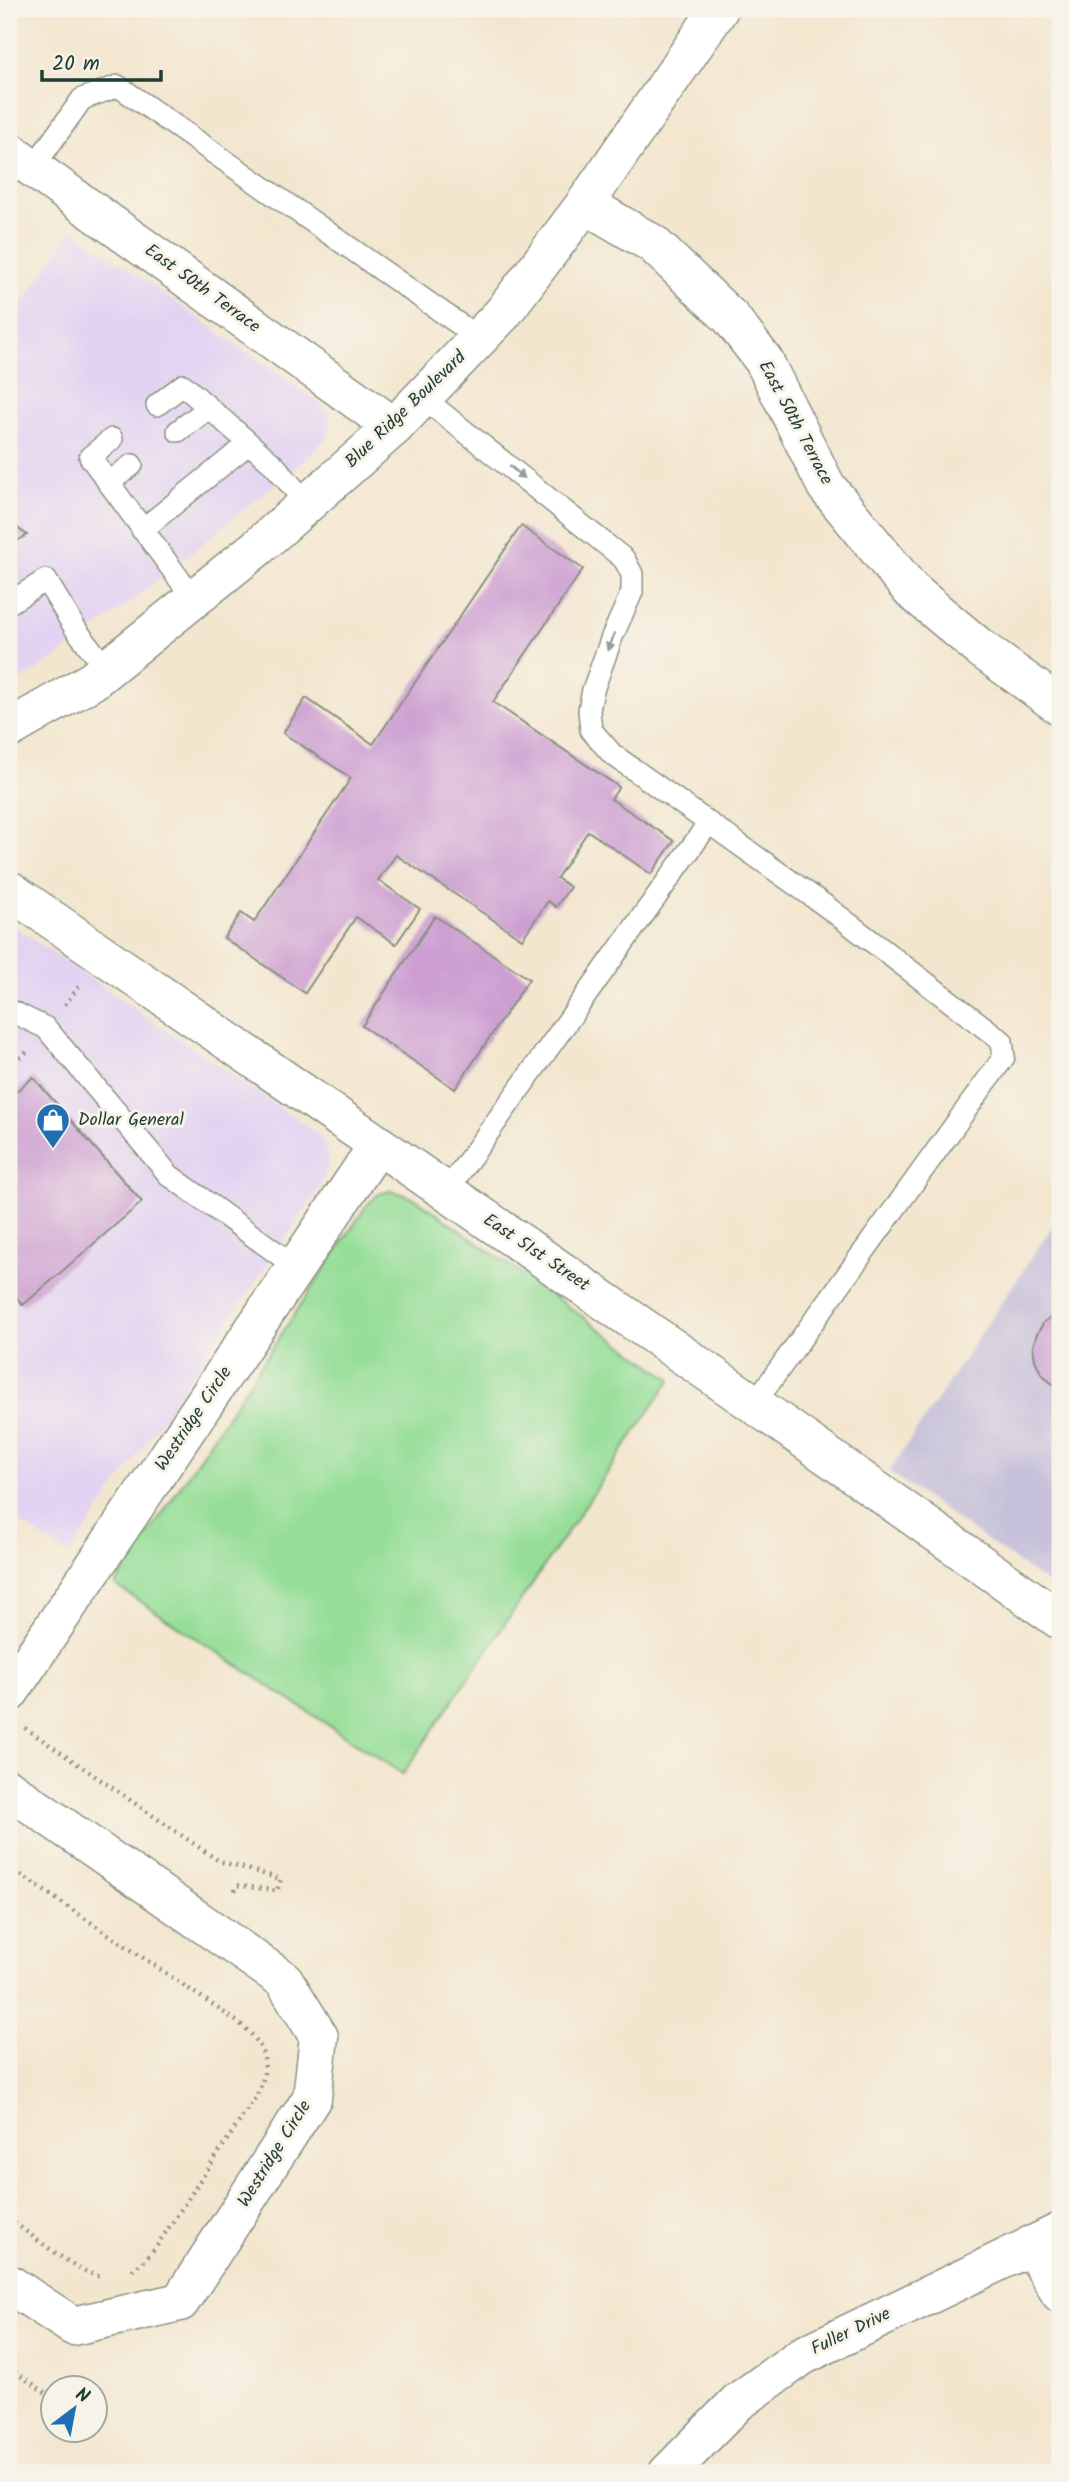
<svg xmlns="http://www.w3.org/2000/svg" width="1069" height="2482" font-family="Kalam,sans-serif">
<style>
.built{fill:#e3d3f2}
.industrial{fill:#c6c0da}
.green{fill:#96de98;stroke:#5a8e66;stroke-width:2}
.building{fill:#cc9ed2}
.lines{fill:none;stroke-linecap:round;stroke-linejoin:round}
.service-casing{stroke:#899282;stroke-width:24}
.minor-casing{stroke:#899282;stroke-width:41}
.tertiary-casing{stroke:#899282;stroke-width:41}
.path{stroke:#899282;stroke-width:4.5;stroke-dasharray:2 5;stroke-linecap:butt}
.service{stroke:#fff;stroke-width:21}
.minor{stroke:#fff;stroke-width:38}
.tertiary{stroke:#fff;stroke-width:38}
.oneway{fill:#8f9e9a}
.labels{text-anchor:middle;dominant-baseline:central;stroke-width:6;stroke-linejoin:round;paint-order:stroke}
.street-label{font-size:18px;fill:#1f3d34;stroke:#f7f3e8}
.poi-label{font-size:18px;fill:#1f3d34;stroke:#f7f3e8;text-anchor:start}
</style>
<rect width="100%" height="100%" fill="#f7f3e8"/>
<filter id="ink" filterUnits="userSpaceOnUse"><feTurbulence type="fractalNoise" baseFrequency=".0143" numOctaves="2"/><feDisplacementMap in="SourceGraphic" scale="14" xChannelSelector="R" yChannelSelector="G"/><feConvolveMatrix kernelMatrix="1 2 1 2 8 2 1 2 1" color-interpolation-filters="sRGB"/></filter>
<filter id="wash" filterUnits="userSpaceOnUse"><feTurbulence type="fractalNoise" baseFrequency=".00686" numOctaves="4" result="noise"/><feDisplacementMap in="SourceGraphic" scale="28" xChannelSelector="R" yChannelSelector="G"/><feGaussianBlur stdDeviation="1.57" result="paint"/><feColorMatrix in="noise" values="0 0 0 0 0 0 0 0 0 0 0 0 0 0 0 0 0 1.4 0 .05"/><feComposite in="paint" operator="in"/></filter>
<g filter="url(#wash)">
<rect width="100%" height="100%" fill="#f3e6cf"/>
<path class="built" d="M73,230L319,403L328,414L330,424L327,437L305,460L119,611L43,667L9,687V322Z
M9,923L317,1133L324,1141L329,1165L316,1194L69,1555L9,1515Z"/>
<path class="industrial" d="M1060,1215V1592L889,1472Z"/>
<path class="green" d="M390,1191L403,1194L417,1200L671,1379L403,1774L115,1585L367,1205L379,1194Z"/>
<g id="blocks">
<path class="building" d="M9,522L27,535L9,546Z
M521,526L583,569L493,702L619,787L611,799L674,841L651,874L588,831L557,878L570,887L556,907L548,901L522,939L396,855L378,880L420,909L396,944L356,917L305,993L224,938L241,913L254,922L351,778L283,733L306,698L373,744Z
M435,916L529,979L455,1089L362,1026Z
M33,1077L142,1202L23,1305L9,1288V1098Z
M1060,1312V1388L1050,1382L1041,1373L1035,1360L1033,1346L1037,1334L1044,1322Z"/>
</g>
</g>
<g filter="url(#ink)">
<use href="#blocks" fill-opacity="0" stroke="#899282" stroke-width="2"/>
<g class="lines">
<g class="service-casing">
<path id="service" d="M33,168L82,99L118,86L479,338
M422,397L624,559L632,574V592L612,637L593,690L589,710L591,730L612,754L827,907L1002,1041L1004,1057L754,1404
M157,405L183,385L275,466L307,504
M178,431L209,408
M112,439L90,457L193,598
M108,483L132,465
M142,530L248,444
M9,603L46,580L75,628L106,669
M9,1010L46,1028L169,1175L296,1267
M446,1192L708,824"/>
</g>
<g class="minor-casing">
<path id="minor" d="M9,151L394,427
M585,204L653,244L731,318L764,361L826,486L911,590L980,648L1060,706
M9,890L754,1404L1060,1620
M9,1693L378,1145
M9,1789L284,1980L319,2037L312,2098L180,2302L73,2326L9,2284
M1031,2245L1060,2293
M668,2473L738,2402L802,2356L1060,2232"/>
</g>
<g class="tertiary-casing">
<path id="tertiary" d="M9,729L92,681L258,547L394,427L503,313L585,204L719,9"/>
</g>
<path class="path" d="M65,1005L79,986
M9,1067L27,1052
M25,1728L219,1861L281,1879L277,1891L237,1885L235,1891
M9,1867L238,2022C265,2044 272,2063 257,2095L156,2247L143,2262L131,2271
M9,2219C31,2234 78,2274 103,2277
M9,2368L52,2397"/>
<use href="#service" class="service"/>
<use href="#minor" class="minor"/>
<use href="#tertiary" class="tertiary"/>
</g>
<defs><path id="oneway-solid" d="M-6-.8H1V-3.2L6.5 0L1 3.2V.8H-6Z" transform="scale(1.75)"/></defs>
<g class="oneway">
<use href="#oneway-solid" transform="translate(517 472) rotate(39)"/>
<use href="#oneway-solid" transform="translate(611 642) rotate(111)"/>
</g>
</g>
<defs>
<g id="shop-pin" transform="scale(1.75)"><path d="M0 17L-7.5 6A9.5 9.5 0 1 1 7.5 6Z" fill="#1f6fb2" stroke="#f7f3e8"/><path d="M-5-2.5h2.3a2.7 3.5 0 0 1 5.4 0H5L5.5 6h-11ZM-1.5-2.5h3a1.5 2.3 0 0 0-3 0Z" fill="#fff"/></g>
</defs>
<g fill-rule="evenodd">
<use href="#shop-pin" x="53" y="1120"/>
</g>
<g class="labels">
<g class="street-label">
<text transform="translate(202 289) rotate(36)">East 50th Terrace</text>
<text transform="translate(406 410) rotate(-44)">Blue Ridge Boulevard</text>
<text transform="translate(795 423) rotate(62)">East 50th Terrace</text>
<text transform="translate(536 1253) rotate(34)">East 51st Street</text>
<text transform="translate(194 1419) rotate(-56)">Westridge Circle</text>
<text transform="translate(275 2154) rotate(-58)">Westridge Circle</text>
<text transform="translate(851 2332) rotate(-26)">Fuller Drive</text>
</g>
<g class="poi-label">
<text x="78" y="1120">Dollar General</text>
</g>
</g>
<rect width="1069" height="2482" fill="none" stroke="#f7f3e8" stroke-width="35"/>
<g transform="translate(74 2409) rotate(32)"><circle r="33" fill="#f7f3e8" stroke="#a1aaa0" stroke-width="2"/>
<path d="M0-5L12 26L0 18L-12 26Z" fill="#1f6fb2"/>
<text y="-10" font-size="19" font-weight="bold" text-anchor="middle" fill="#1f3d34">N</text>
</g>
<path d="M42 70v10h119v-10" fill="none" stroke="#1f3d34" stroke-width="3.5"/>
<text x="52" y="70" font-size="21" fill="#1f3d34" stroke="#f7f3e8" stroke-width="5" paint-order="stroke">20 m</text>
</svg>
